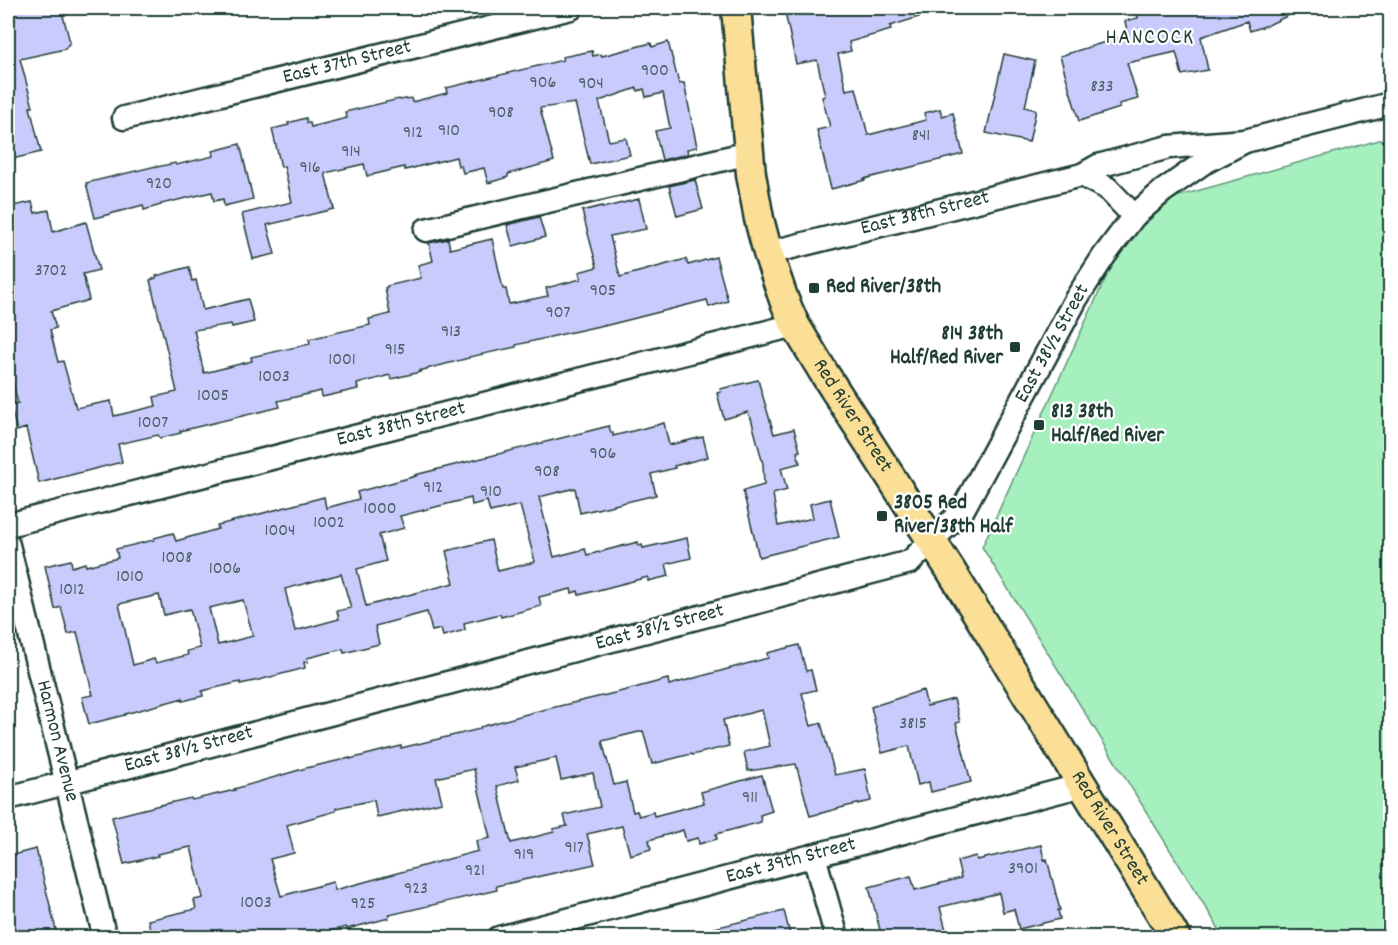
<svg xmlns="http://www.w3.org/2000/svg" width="1398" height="945" font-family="Dekko,sans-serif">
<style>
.green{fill:#a6efbe;stroke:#629679;stroke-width:1.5}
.building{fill:#cacbfd;stroke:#1f3d34;stroke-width:1.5;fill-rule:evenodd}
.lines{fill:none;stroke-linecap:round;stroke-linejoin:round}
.minor-casing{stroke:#1f3d34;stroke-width:27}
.major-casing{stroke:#1f3d34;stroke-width:33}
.minor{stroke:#fff;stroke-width:22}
.major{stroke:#fbdf96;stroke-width:28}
.poi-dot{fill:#1f3d34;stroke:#fff;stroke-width:2}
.labels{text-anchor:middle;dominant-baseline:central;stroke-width:4.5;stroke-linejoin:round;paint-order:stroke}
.number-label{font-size:18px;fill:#4a6066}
.street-label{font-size:21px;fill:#1f3d34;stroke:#fff}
.poi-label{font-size:21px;font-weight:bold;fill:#1f3d34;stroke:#fff;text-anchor:start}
.neighbourhood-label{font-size:22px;letter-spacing:1.5px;fill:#1f3d34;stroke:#fff}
</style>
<rect width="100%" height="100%" fill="#fff"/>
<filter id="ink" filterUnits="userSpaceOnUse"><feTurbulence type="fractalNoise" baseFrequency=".0167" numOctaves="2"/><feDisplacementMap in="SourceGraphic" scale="12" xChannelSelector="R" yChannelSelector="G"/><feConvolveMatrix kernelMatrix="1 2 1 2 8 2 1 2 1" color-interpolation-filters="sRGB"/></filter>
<g filter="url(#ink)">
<path class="green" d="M1390,137V937H1224L982,547L1134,216L1147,205Z"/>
<path class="building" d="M8,8H61L70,42L65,49L20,59L33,107H30L41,152L8,160V106H12L8,88Z
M809,8H934L935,12L890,26L891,30L849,42L851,51L838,54L846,90L856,88L868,135L926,120L924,113L940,109L942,116L953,113L963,154L864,179L865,180L831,189L817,130L830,127L822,97L825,96L817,60L796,64L785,12Z
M1136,8H1304L1268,25L1250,31L1247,21L1201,37L1208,70L1182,75L1176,52L1127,63L1138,99L1119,104L1120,108L1079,121L1060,56L1128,35L1125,21L1138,18Z
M668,42L679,84L684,83L697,147L687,149L688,154L662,160L655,131L670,128L663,93L646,97L644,89L638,91L637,88L599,101L609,141L626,138L630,155L590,164L575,103L540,108L554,161L508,174V177L488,183L484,168L463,173L461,165L458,166L456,157L405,170L404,167L367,176L364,164L325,173L334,209L267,225L275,254L253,259L242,214L292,202L284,166L281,167L272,129L289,125L288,123L306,118L307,123H310L311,127L347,118L345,112L399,99L400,100L411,98L412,102L447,93L446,88L563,60L562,57L592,51L593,56L601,54L602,56L651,43L652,47Z
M1004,54L1035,61L1025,107L1036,110L1029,142L986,133Z
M240,144L253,199L224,206L223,199L214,201L212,192L161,204V205L144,210L143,205L95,218L86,183L156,166L157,167L175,163L176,165L214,156L213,151Z
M695,180L703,209L677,216L669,186Z
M639,199L646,229L610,236L620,277L686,259L688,265L716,257L728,301L709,307L707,300L604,326V325L563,334L516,345V347L469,357V358L419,371L420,372L399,377L391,379L390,375L357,384L358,389L322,397L321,391L278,401L280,407L180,431L181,433L160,438L158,435L118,444L122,462L39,483L26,428L17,431L10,404L18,403L8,365V207L32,202L35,213L49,210L53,232L86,222L99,270L83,274L89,300L51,311L56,328L50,330L58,362L63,361L76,408L111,401L114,416L156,406L154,397L177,392L150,280L156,278V276L189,267L192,281L196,280L203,310L248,299L254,322L232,327L231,324L194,330L204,373L252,361L251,357L310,344L309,339L370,325L369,319L390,314L385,288L387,287V286L421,278L418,265L433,261L429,243L448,239L450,249L492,239L503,289H506L509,304L548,296L546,288L581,279L579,272L597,267L582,211L602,206V208Z
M539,217L545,237L513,246L507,225Z
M758,380L774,434L794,429L800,451L797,452L800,463L781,468L787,490L773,494L778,526L813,518L810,504L830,499L839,537L759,557L743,491L764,485L763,464L751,418H750L748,412L724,419L717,393L721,392L720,389Z
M664,423L669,445L703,437L708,457L674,466L675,468L651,474L656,495L580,513L575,488L539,497L554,557L585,549L587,555L638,542L639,546L642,545L643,548L687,538L691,558L666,564L669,576L648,581V577L579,595L578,591L572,593L571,589L539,597L541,606L501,617L500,614L464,623L465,630L443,636L441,629L432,631L427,612L375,626L379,644L344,653L343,649L307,658L308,662H304L305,668L259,680L240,684V682L202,691L203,696L183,701V698L125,714V715L89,724L82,697L93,695L77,632L68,634L61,607L55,609L45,566L71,560L72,567L85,563L86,566L118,558L116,549L154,540V538L173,533L176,541L218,529L217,526L222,525V524L324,497L326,508L359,499L357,492L416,476L415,475L609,426L611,433H613V436ZM471,498L472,505L487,501L490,512L520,505L535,562L498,571L491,540L446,551L454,583L366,606L357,569L386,561L379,535L404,528L400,516ZM341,574L351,608L337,611L339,619L295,631L285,589ZM159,595L164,615L190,609L200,648L187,651L188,655L156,663L154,659L133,665L119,604ZM243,600L253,636L218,645L209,608Z
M799,645L806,671L811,670L816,690L802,693L811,726L821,723L835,775L865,769L871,801L848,806L810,816L796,764L748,771L744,752L770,746L762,710L723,720L729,746L692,755L691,754L652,764L643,731L602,741L614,785L626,782L633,812L637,811L639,816L653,812L654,816L704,803L701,792L762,775L772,811L760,815L761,822L716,834L717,839L699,844L698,838L686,841L683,830L649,840L651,849L630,855L622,826L587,834L595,864L496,886L497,890L389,915V918L347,929L346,927L304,938H152L148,920L196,909L194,900L203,898L191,847L157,854L158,856L124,864L112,817L156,806L191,798L192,800L235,790L234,789L306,768L350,758V759L401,746V748L480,729V727L534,712L619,692L668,679L669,685L768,658L767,653ZM556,758L561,780L593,773L600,807L564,815L567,826L553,829L554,832L511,843L497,786L519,780L515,767ZM474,769L490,838L476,841L478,851L335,890L333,882L281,896L270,859L294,853L287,825L336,811V808L374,800L377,817L442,802L436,778Z
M923,690L927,706L954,699L960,722L956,723L971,782L931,792L929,782L918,785L909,746L882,753L871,707Z
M1041,845L1044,860L1047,859L1060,910H1058L1060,919L1019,929L1014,909L1003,912L999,893L940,907L948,938H882L869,887L911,876L915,890L961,878L957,861L976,856L977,860Z
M36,849L58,938H8V856Z
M784,911L791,938H703L702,931Z"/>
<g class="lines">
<g class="minor-casing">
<g id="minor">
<path id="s1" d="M124,118L571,8"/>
<path d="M1082,175L1107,188L1134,216"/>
<path d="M426,230L749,153"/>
<path id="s2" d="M768,253L1082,175L1098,166L1169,147L1245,141L1390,104"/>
<path id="s3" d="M8,525L795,325"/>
<path id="s4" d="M8,545L105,938"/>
<path d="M8,798L910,562L962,511L1076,299L1104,256L1134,216L1163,191L1203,163L1245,141"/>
<path d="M814,856L837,938"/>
<path id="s5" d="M499,938L1083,785"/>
</g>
</g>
<g class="major-casing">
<g id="major">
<path id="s6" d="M736,8L751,174L759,219L768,253L784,300L795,325L824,373L953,574L1176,938"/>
</g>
</g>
<use href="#minor" class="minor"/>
<use href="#major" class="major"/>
</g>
</g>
<g class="poi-dot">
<rect x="808" y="282" width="12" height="12" rx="3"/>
<rect x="1009" y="341" width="12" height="12" rx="3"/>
<rect x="1033" y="419" width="12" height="12" rx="3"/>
<rect x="876" y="510" width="12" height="12" rx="3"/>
</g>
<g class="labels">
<g class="number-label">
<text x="655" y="71">900</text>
<text x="543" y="83">906</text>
<text x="591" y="84">904</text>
<text x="1102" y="87">833</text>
<text x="501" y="113">908</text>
<text x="449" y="131">910</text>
<text x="413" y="133">912</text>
<text x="921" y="136">841</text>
<text x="351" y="152">914</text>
<text x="310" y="168">916</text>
<text x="159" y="184">920</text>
<text x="51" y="271">3702</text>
<text x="603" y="291">905</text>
<text x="558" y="313">907</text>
<text x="451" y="332">913</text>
<text x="395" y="350">915</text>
<text x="342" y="360">1001</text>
<text x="274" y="377">1003</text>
<text x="213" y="396">1005</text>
<text x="153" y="423">1007</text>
<text x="603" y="454">906</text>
<text x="547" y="472">908</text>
<text x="433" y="488">912</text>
<text x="491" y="492">910</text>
<text x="380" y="509">1000</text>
<text x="329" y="523">1002</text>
<text x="280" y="531">1004</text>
<text x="177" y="558">1008</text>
<text x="225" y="569">1006</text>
<text x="130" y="577">1010</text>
<text x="72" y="590">1012</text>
<text x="913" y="724">3815</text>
<text x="750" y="798">911</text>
<text x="574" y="848">917</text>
<text x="524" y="855">919</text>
<text x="1023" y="869">3901</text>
<text x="475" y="871">921</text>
<text x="416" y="889">923</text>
<text x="256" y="903">1003</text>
<text x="363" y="904">925</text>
</g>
<g class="street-label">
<text stroke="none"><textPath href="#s1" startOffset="230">East 37th Street</textPath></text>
<text stroke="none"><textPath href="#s2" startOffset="162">East 38th Street</textPath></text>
<text transform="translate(1053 344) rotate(-61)">East 38½ Street</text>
<text stroke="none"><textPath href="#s6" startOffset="432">Red River Street</textPath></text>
<text stroke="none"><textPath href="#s3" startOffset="406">East 38th Street</textPath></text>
<text transform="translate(660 628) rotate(-15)">East 38½ Street</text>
<text stroke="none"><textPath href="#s4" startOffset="202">Harmon Avenue</textPath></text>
<text transform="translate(189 750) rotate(-15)">East 38½ Street</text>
<text stroke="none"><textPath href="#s6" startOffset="918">Red River Street</textPath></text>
<text stroke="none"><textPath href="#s5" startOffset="302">East 39th Street</textPath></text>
</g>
<g class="poi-label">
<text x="826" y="288">Red River/38th</text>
<text x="1003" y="335" text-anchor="end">814 38th<tspan x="1003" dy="24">Half/Red River</tspan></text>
<text x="1051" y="413">813 38th<tspan x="1051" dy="24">Half/Red River</tspan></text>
<text x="894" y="504">3805 Red<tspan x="894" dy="24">River/38th Half</tspan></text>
</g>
<g class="neighbourhood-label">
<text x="1150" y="38">HANCOCK</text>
</g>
</g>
<rect width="1398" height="945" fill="none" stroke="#fff" stroke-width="30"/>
<rect x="15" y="15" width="1368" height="915" fill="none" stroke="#1f3d34" stroke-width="2" filter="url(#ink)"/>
</svg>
